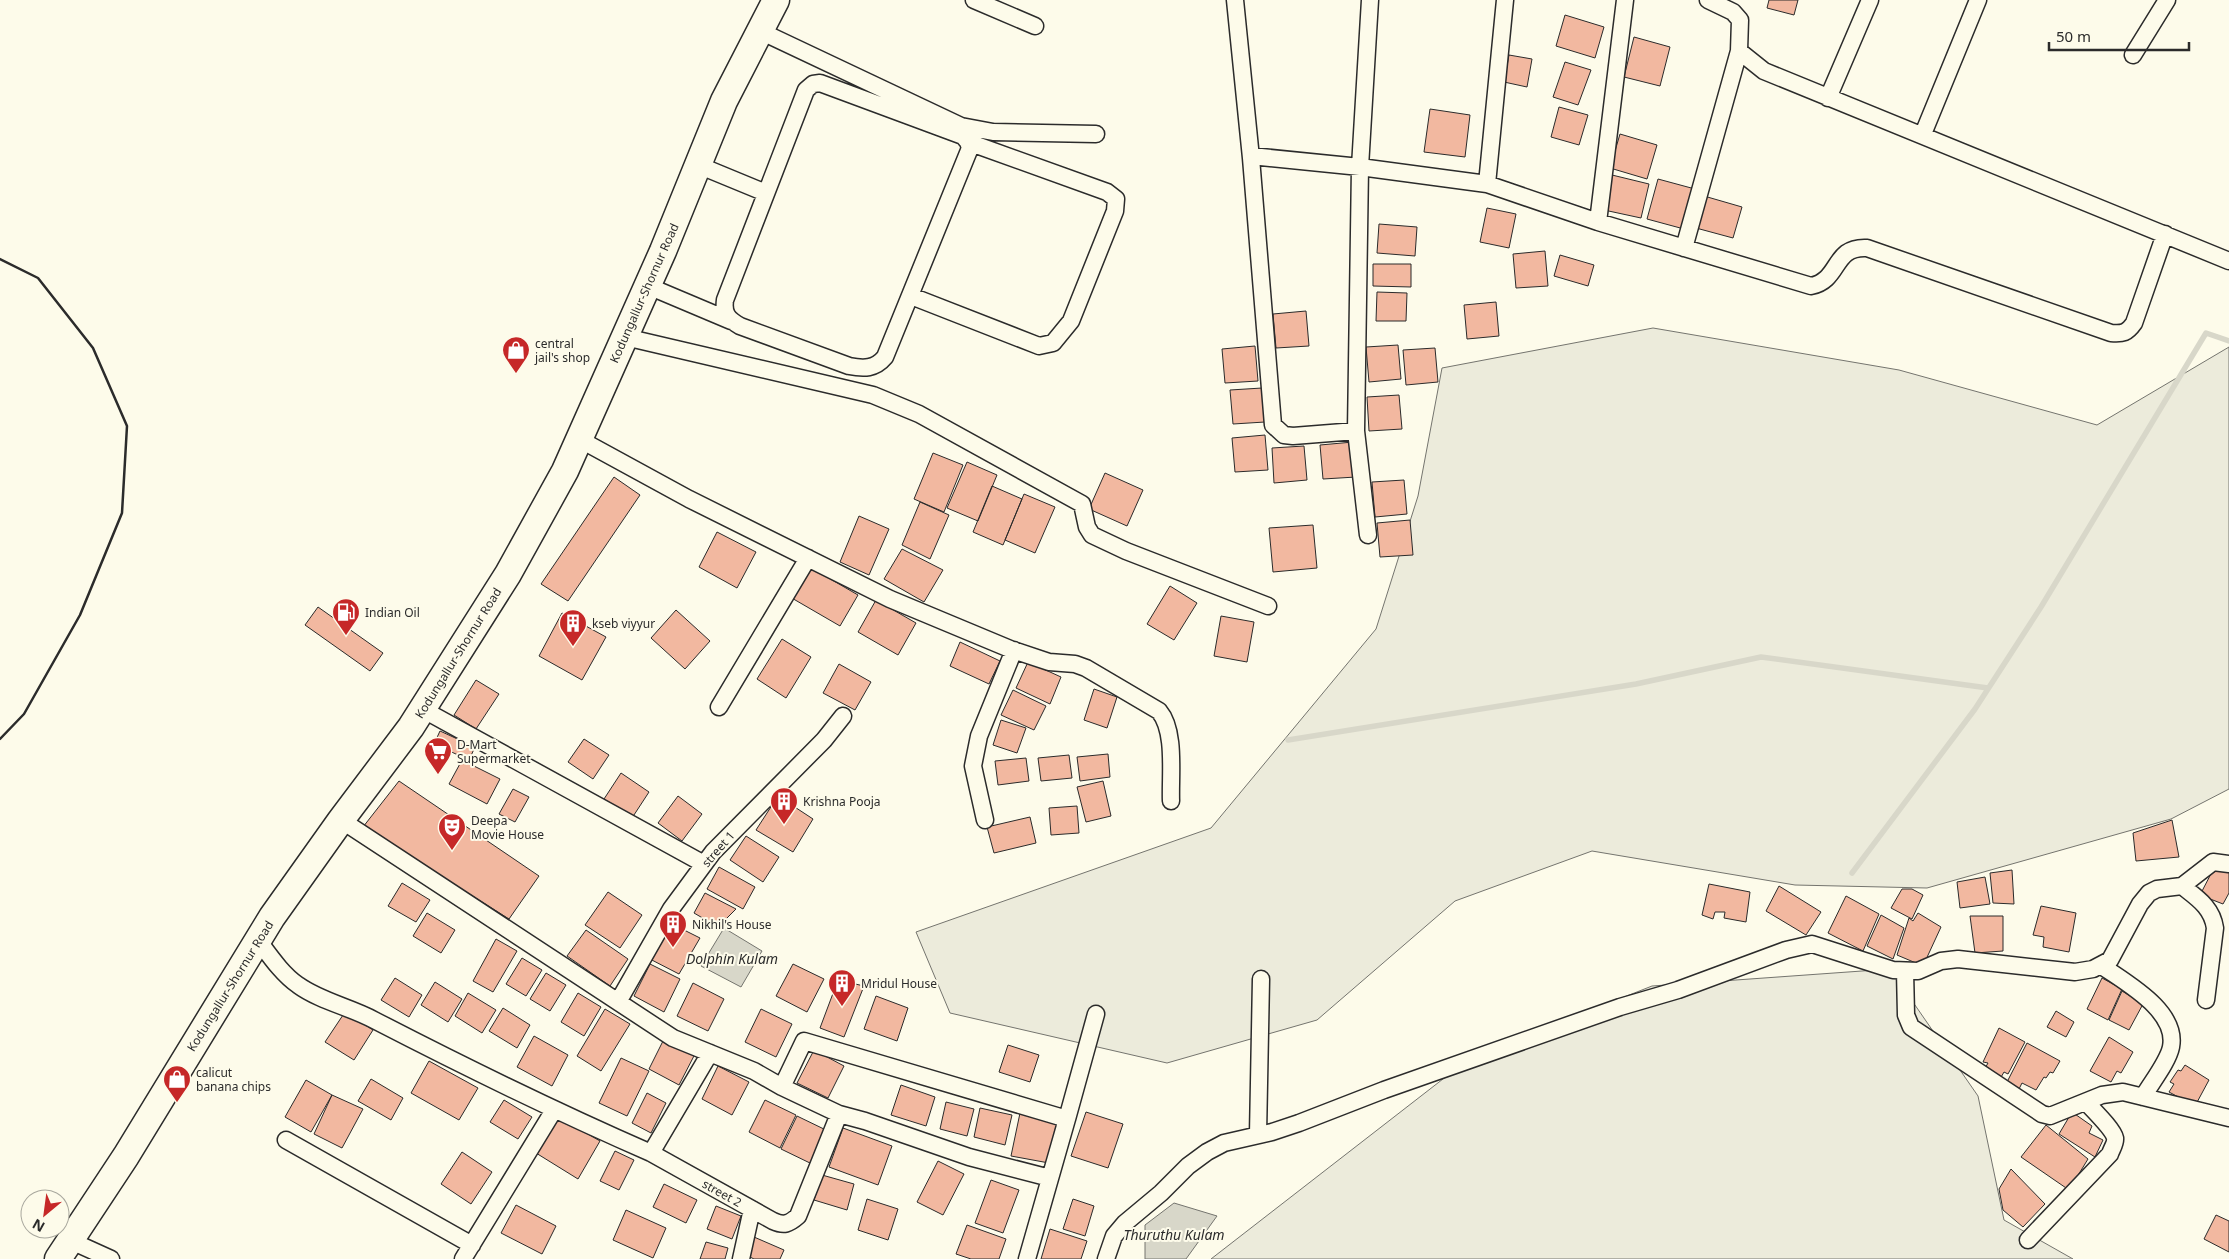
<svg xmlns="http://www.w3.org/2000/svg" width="2229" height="1259" font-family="'Noto Sans',sans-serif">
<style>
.green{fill:#ecebdb;stroke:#74746e}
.water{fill:#d8d7c9;stroke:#74746e}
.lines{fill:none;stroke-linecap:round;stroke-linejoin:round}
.stream{stroke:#d8d7c9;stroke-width:5.5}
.building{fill:#f2b8a0;stroke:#2b2b2b}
.street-casing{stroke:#2b2b2b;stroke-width:19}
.primary-casing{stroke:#2b2b2b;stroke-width:29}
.street{stroke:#fdfbea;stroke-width:16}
.primary{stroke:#fdfbea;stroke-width:26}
.wall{stroke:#2b2b2b;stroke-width:2.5}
.labels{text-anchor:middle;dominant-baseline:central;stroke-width:4;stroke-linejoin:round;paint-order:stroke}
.street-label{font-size:12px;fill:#2b2b2b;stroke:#fdfbea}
.poi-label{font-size:12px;fill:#2b2b2b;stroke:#fdfbea;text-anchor:start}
.water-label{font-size:14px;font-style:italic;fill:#2b2b2b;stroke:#fdfbea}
</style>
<rect width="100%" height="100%" fill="#fdfbea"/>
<path class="green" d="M1653,328L1899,370L2097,425L2229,347V789L2171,819L1927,888L1795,885L1592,851L1455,901L1317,1020L1167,1063L950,1013L916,932L1211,828L1376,629L1418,496L1442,368Z
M1890,969L1978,1096L2004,1220L2073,1259H1211L1470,1058L1652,986Z"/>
<path class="water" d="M724,928L762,951L741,987L701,966Z
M1174,1203L1217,1216L1186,1259H1145V1225Z"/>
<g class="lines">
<path class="stream" d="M1288,740L1636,684L1761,657L1988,688
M1852,873L1975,709L2041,607L2206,333L2229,341"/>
</g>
<path class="building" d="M1769,0H1798L1794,15L1767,8Z
M1565,15L1604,27L1595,58L1556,46Z
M1634,37L1670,47L1660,86L1624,77Z
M1509,55L1532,59L1527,87L1504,82Z
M1565,62L1591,70L1578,105L1553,97Z
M1559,107L1588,115L1579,145L1551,137Z
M1430,109L1470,115L1465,157L1424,152Z
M1620,134L1657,145L1647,179L1610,168Z
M1612,175L1649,184L1641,218L1604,210Z
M1658,179L1695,189L1684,229L1647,219Z
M1704,196L1742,207L1733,238L1696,228Z
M1487,208L1516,214L1509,248L1480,242Z
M1379,224L1417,227L1415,256L1377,253Z
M1545,251L1548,286L1516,288L1513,254Z
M1560,255L1594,265L1588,286L1554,276Z
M1373,264H1411V287L1373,286Z
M1377,292L1407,293L1406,321H1376Z
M1496,302L1499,336L1467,339L1464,305Z
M1306,311L1309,346L1276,348L1273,314Z
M1398,345L1401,379L1369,382L1366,347Z
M1255,346L1258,381L1225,383L1222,349Z
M1435,348L1438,382L1406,385L1403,350Z
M1262,388L1265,422L1233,424L1230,390Z
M1399,395L1402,429L1369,431L1367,397Z
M1265,435L1268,470L1235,472L1232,438Z
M1353,442L1356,477L1323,479L1320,445Z
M1304,446L1307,480L1274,483L1272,448Z
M933,453L963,465L944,512L914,499Z
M967,462L997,475L978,521L947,508Z
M1105,473L1143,490L1127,526L1089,509Z
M614,477L640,495L568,601L541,584Z
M1404,480L1407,514L1375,517L1372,482Z
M992,486L1022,499L1003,545L973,532Z
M1024,494L1055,507L1035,553L1005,540Z
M920,502L949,515L930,559L902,545Z
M859,516L889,529L869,575L840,562Z
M1410,520L1413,555L1380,557L1377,523Z
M1313,525L1317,568L1273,572L1269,528Z
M717,532L756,552L737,588L699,567Z
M902,549L943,570L924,602L884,579Z
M808,566L858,595L840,626L790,597Z
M1170,586L1197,603L1174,640L1147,624Z
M876,600L916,623L898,655L858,632Z
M318,607L383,653L370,671L305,625Z
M676,610L710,641L685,669L651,638Z
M562,613L606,637L582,680L539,656Z
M1221,616L1254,622L1247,662L1214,656Z
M782,639L811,657L786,698L757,679Z
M960,642L1000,661L989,684L950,666Z
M1028,662L1061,677L1050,704L1016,688Z
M839,664L871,682L855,710L823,693Z
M476,680L499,694L476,729L454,715Z
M1094,689L1117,697L1107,728L1084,720Z
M1013,690L1046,706L1034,730L1001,715Z
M1001,720L1026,728L1017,753L993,745Z
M440,731L475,747L469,760L434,744Z
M584,739L609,755L593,779L568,762Z
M1108,754L1110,777L1080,781L1077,757Z
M1069,755L1072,778L1041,781L1038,758Z
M1026,758L1029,781L998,785L995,761Z
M462,760L500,779L487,804L449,784Z
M621,773L649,792L632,818L604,799Z
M399,781L539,876L509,919L363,827Z
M1103,781L1111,816L1086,822L1077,787Z
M513,789L529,797L515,822L499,814Z
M678,796L702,814L682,841L658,823Z
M778,796L813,819L793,852L756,830Z
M1077,806L1079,833L1051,835L1049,808Z
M1030,817L1036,843L994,853L987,827Z
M2172,820L2179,857L2136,861L2133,833Z
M746,836L779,857L763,882L730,860Z
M2215,866L2229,871V893L2223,904L2200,895Z
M719,867L755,887L743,909L707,889Z
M2012,870L2014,904L1993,903L1990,873Z
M1985,877L1990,904L1960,908L1957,882Z
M402,883L430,900L416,922L388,906Z
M1709,884L1750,892L1746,922L1724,918L1725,912H1715L1713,919L1702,915Z
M1779,886L1821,912L1806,935L1766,911Z
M1902,889H1912L1923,895L1912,919L1891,908Z
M608,892L642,915L620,948L585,925Z
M705,893L736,909L718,927L694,913Z
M1846,896L1879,914L1863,951L1828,933Z
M2041,906L2076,913L2069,952L2043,947L2044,937L2033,935Z
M427,913L455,930L441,953L413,936Z
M1918,913L1941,927L1923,966L1897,955L1909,918L1913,921Z
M1881,915L1904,928L1893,959L1867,946Z
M1970,916H2003V951L1975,953Z
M666,921L700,938L679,974L646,957Z
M586,930L628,959L610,986L567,956Z
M496,939L517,951L493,992L473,981Z
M522,958L542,970L526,996L506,984Z
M650,964L680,979L664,1012L634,996Z
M793,964L824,979L807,1012L776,996Z
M546,973L566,985L550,1011L530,999Z
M395,978L422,995L409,1017L381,1000Z
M2102,978L2122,989L2108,1020L2087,1009Z
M838,980L864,986L844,1037L820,1028Z
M435,982L462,999L448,1022L421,1005Z
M693,983L724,999L708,1031L677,1016Z
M2122,991L2143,1004L2129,1030L2109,1020Z
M468,993L496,1010L482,1033L455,1016Z
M578,993L601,1007L584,1036L561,1022Z
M876,996L908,1008L897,1041L864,1029Z
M503,1008L530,1025L517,1048L489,1031Z
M605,1009L630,1024L601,1071L577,1056Z
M761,1009L792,1024L776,1057L745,1042Z
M2056,1011L2074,1022L2066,1037L2047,1027Z
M345,1012L373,1030L354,1060L325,1042Z
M1999,1028L2025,1042L2008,1074L2004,1072L2000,1079L1984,1070L1988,1063L1983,1062Z
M534,1036L568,1055L552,1086L517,1067Z
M665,1037L696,1052L679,1085L649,1069Z
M2109,1037L2133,1052L2121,1073L2117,1071L2111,1082L2090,1071Z
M2027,1043L2060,1061L2053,1073L2050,1072L2046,1078L2044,1077L2036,1090L2022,1083L2019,1089L2007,1082Z
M1008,1045L1039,1055L1030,1082L999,1072Z
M814,1050L844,1066L828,1098L797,1083Z
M621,1058L649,1071L627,1116L599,1103Z
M429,1061L478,1088L459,1120L411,1093Z
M2185,1065L2209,1080L2195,1106L2169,1092L2174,1084L2170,1082L2178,1070L2181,1071Z
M718,1066L749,1082L732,1115L702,1099Z
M371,1079L403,1098L391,1120L358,1101Z
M306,1080L332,1095L311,1132L285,1117Z
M901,1085L935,1097L926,1126L891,1115Z
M647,1093L666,1103L651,1133L632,1123Z
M332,1095L363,1109L342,1148L314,1134Z
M504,1100L532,1117L518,1139L490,1122Z
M765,1100L796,1115L780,1148L749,1132Z
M946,1102L974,1109L967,1136L940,1129Z
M980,1108L1012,1115L1005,1145L974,1137Z
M1086,1112L1123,1124L1108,1168L1071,1156Z
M2072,1112L2092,1126L2089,1133L2103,1140L2095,1157L2059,1134Z
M1020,1113L1057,1120L1049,1163L1011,1156Z
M797,1116L828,1131L812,1164L781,1149Z
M558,1117L600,1141L578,1179L536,1153Z
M2046,1125L2088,1159L2069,1190L2021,1157Z
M843,1128L892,1146L878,1185L829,1167Z
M615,1151L634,1160L619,1190L600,1181Z
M462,1152L492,1172L471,1204L441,1184Z
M938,1161L964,1174L943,1215L917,1202Z
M2011,1169L2045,1204L2023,1227L2003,1210L1999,1189Z
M822,1175L854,1184L847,1210L814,1200Z
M991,1180L1019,1190L1003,1233L975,1223Z
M664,1184L697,1200L686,1223L653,1207Z
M867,1199L898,1209L888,1240L858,1230Z
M1073,1199L1094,1206L1085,1236L1063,1229Z
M516,1205L556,1226L542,1254L501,1233Z
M716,1206L741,1216L732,1239L707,1229Z
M626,1210L666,1228L653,1258L613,1240Z
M2216,1215L2229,1221V1252L2204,1239Z
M967,1225L1006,1239L999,1259H971L956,1254Z
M1050,1229L1087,1241L1081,1259H1041Z
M754,1237L784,1250L780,1259H754L746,1255Z
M706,1242L728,1248L725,1259H700Z"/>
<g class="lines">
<g class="street-casing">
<path id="street" d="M974,0L1035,26
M1235,0L1251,158L1273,425L1284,435L1293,436L1356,431
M1708,0L1733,12L1740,20L1739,51L1764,71L2229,261
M760,31L961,126L993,132L1096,134
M2133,55L2167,0
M820,83L963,136L968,142L970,148L885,357C875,369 864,369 849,366L740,326C728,319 723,314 725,300L806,90L813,84Z
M1828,98L1870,0
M1923,134L1978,0
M1251,156L1360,167L1487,184L1598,222L1811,286C1841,280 1832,246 1867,248L2111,333C2123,334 2127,333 2134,323L2165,234
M698,165L766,193
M1487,184L1505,0
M1598,222L1625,0
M1684,248L1739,51
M648,286L731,321
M911,296L1039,346L1053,343L1071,321L1115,211L1116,199L1107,192L968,142
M625,337L873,395L919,414L1082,504L1087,527L1092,535L1126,551L1268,606
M579,439L689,499L890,599L1010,649L1049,662L1075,664L1086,668L1159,711C1176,731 1170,775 1171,801
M1368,535L1356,431L1360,167L1370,0
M719,707L808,558
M422,709L704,864
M341,820L673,1038L754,1071L782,1087L839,1114L865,1121L969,1157L1050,1178
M985,820L973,766L979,736L1014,650
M2182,886C2197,898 2212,907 2215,928L2206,1000
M258,940C270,956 282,974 298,985C320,1001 350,1007 374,1020C465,1067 557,1112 651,1153
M2102,966C2126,983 2178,1011 2171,1047C2168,1062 2151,1083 2143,1097
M1905,971L1906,1015L1911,1027L2042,1114L2050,1116L2102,1095L2123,1092L2229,1118
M618,1002L671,909L713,852L824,740L843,716
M710,1053L651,1153L773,1221C784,1226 789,1224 798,1216L839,1114
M782,1087L804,1041L1067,1119L1027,1259
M1067,1119L1096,1014
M1258,1135L1261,979
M286,1140L472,1245
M69,1240L111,1259
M2028,1240L2110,1154C2111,1150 2116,1143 2115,1138C2113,1129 2093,1110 2086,1102
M463,1259L554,1110
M741,1259L752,1209
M1106,1259L1114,1236L1125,1223L1161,1193L1188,1166L1207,1152L1224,1143L1272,1132L1299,1123L1384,1090L1620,1007L1678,990L1786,950L1812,944L1893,970L1918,971L1941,961L1958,959L2075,972L2093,969L2110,960L2140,904L2149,893L2157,889L2182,886L2213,862L2229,864"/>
</g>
<g class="primary-casing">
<path id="primary" d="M58,1259L126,1156L272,917L341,820L411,727L508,574L565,471L663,251L724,101L776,0"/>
</g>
<use href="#street" class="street"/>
<use href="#primary" class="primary"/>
<path class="wall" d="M0,259L38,278L93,348L127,426L122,513L80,615L24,714L0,739"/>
</g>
<defs>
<g id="shop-pin" transform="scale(1.4375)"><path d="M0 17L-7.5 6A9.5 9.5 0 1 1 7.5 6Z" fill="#c62828" stroke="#fdfbea"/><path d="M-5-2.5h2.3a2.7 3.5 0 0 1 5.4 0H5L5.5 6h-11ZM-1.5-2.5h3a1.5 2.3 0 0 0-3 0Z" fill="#fff"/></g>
<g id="fuel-pin" transform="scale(1.4375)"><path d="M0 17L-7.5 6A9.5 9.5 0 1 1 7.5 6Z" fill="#c62828" stroke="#fdfbea"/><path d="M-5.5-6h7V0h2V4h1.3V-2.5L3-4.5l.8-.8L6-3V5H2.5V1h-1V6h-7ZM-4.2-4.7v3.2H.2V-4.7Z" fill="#fff"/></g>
<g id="building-pin" transform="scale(1.4375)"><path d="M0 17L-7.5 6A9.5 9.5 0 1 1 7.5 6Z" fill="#c62828" stroke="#fdfbea"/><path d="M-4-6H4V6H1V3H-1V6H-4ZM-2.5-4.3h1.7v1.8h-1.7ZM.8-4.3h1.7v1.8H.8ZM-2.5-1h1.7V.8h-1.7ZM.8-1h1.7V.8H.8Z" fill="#fff"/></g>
<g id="supermarket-pin" transform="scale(1.4375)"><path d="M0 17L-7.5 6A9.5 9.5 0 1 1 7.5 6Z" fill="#c62828" stroke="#fdfbea"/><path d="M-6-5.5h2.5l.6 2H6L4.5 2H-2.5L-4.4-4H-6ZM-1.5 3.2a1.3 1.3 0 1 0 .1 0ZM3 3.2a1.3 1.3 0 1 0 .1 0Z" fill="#fff"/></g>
<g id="theatre-pin" transform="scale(1.4375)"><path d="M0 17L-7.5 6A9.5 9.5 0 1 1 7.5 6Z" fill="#c62828" stroke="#fdfbea"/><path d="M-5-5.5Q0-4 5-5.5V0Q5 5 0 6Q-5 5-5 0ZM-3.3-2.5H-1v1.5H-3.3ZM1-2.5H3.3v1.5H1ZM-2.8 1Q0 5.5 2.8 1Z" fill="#fff"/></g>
</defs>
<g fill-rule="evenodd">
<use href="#shop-pin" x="516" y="350"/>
<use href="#fuel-pin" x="346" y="612"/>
<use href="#building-pin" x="573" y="623"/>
<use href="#supermarket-pin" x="438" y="751"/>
<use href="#building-pin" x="784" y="801"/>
<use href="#theatre-pin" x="452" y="827"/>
<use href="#building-pin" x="673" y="924"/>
<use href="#building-pin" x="842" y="983"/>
<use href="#shop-pin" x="177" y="1079"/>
</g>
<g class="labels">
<g class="street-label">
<text transform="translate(644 293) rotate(-66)">Kodungallur-Shornur Road</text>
<text transform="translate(458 653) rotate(-58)">Kodungallur-Shornur Road</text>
<text transform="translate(718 849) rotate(-49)">street 1</text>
<text transform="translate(230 986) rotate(-58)">Kodungallur-Shornur Road</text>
<text transform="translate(722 1193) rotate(29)">street 2</text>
</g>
<g class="poi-label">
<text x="535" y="343">central<tspan x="535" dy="14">jail's shop</tspan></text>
<text x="365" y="612">Indian Oil</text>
<text x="592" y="623">kseb viyyur</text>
<text x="457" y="744">D-Mart<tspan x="457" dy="14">Supermarket</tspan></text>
<text x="803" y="801">Krishna Pooja</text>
<text x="471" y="820">Deepa<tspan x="471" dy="14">Movie House</tspan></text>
<text x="692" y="924">Nikhil's House</text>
<text x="861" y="983">Mridul House</text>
<text x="196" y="1072">calicut<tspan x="196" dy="14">banana chips</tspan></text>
</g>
<g class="water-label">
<text x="732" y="958">Dolphin Kulam</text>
<text x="1174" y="1234">Thuruthu Kulam</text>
</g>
</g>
<g transform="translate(45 1214) rotate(209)"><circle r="24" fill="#fdfbea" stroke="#a9a89e"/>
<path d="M0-4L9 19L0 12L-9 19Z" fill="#c62828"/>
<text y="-8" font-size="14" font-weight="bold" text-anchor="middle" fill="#2b2b2b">N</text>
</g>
<path d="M2049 42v8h140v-8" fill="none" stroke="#2b2b2b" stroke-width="2.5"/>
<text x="2056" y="42" font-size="15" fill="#2b2b2b" stroke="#fdfbea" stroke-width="4" paint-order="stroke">50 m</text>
</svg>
